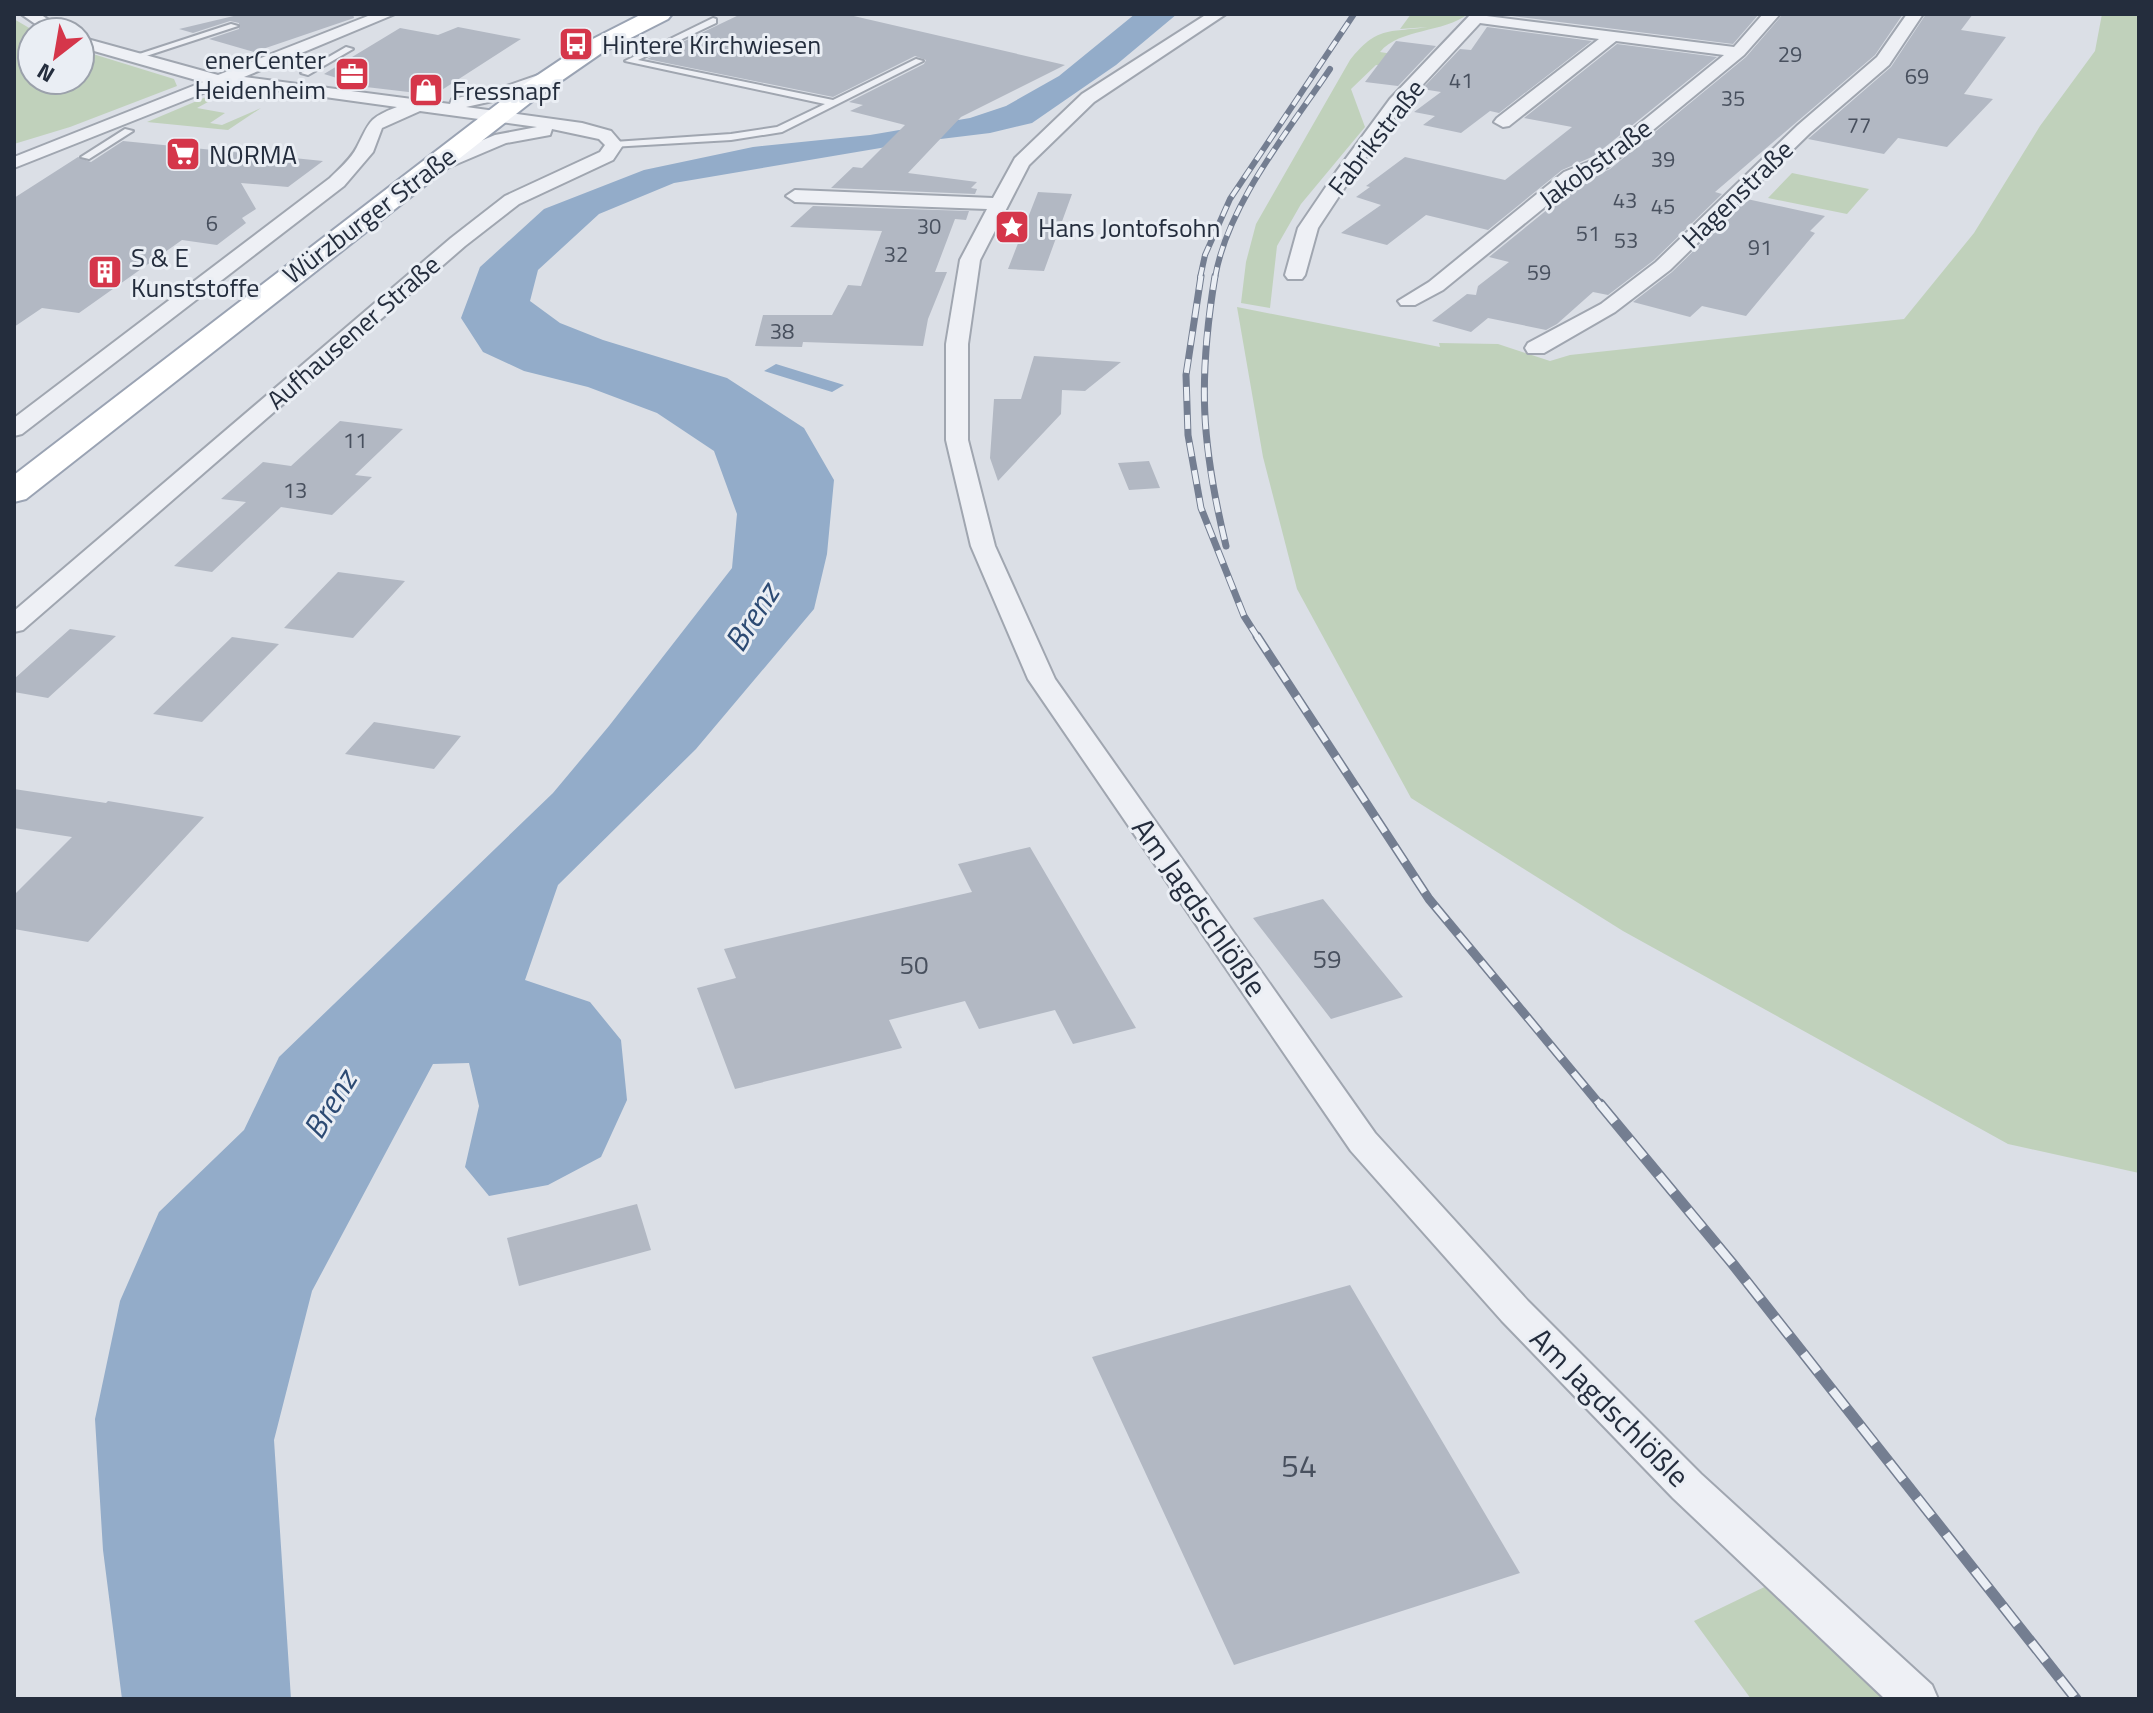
<svg xmlns="http://www.w3.org/2000/svg" width="2153" height="1713" font-family="'Titillium Web',sans-serif">
<style>
.green{fill:#c0d1bb}
.water{fill:#93acc9}
.building{fill:#b2b8c3}
.lines{fill:none;stroke-linecap:round;stroke-linejoin:round}
.lane-casing{stroke:#a0a6b0;stroke-width:4}
.street-casing{stroke:#a0a6b0;stroke-width:4}
.primary-casing{stroke:#9aa3b3;stroke-width:4}
.lane{fill:#eef0f5;fill-rule:evenodd}
.street{fill:#eef0f5;fill-rule:evenodd}
.primary{fill:#fff;fill-rule:evenodd}
.rail-far3-casing{stroke:#747e91;stroke-width:6}
.rail-far2-casing{stroke:#747e91;stroke-width:7}
.rail-far1-casing{stroke:#747e91;stroke-width:9}
.rail-casing{stroke:#747e91;stroke-width:11}
.rail-far3{stroke:#eaeef4;stroke-width:4;stroke-dasharray:11;stroke-linecap:butt}
.rail-far2{stroke:#eaeef4;stroke-width:5;stroke-dasharray:14;stroke-linecap:butt}
.rail-far1{stroke:#eaeef4;stroke-width:6;stroke-dasharray:18;stroke-linecap:butt}
.rail{stroke:#eaeef4;stroke-width:8;stroke-dasharray:23;stroke-linecap:butt}
.labels{text-anchor:middle;dominant-baseline:central;stroke-width:6;stroke-linejoin:round;paint-order:stroke}
.far-number-label{font-size:22px;fill:#48505e}
.far-poi-label{font-size:26px;fill:#242d3d;stroke:#eaeef4;text-anchor:start}
.far-street-label{font-size:26px;fill:#242d3d;stroke:#eaeef4}
.number-label{font-size:26px;fill:#48505e}
.street-label{font-size:30px;fill:#242d3d;stroke:#eaeef4}
.water-label{font-size:32px;font-style:italic;fill:#2c4a73;stroke:#eaeef4}
.near-number-label{font-size:32px;fill:#48505e}
</style>
<rect width="100%" height="100%" fill="#dbdfe6"/>
<path class="green" d="M1411,14H1468C1444,33 1400,28 1380,52L1424,59L1411,68L1376,65L1351,89L1365,127L1301,204L1277,246L1270,308L1241,303L1246,262L1256,224L1350,60C1378,26 1386,33 1428,27L1400,29Z
M2102,14H2139V1173L2008,1144L1623,931L1411,798L1297,589L1263,457L1237,307L1440,347L1439,343L1498,344L1550,361L1570,355L1904,319L1974,233L2040,126L2095,51Z
M14,19L36,32H32V80H80V50L174,79L177,86L70,127L14,144Z
M233,93L262,95L217,97L197,108L225,113L210,123L222,125L261,108L228,130L147,122L211,95Z
M1792,173L1869,189L1847,214L1768,198Z
M1785,1577L1916,1699H1751L1694,1621Z"/>
<path class="water" d="M1135,14H1177L1116,65L1032,123L990,133L916,142L674,183L599,214L538,270L530,301L560,323L603,340L727,378L804,428L834,480L827,554L814,609L696,749L558,885L525,980L590,1002L621,1040L627,1100L601,1157L548,1185L489,1196L465,1167L479,1106L469,1063L433,1064L312,1291L274,1440L291,1699H122L103,1550L95,1419L120,1301L159,1212L244,1130L279,1057L553,793L609,726L732,568L737,514L714,451L657,413L588,387L524,371L483,352L461,318L480,267L544,209L644,170L753,147L870,135L970,118L1006,106L1059,76Z
M776,364L844,385L832,392L764,371Z"/>
<path class="building" d="M242,14H353L354,18L254,52L209,39L239,29V23L230,21L193,33L179,29Z
M741,14H845L1065,65L961,117L908,173L977,182L971,188L977,189L975,194L831,188L853,167L862,168L905,125L850,111L863,105L849,102L924,64L926,60L915,56L833,97L647,59Z
M1496,14H1759L1733,44Z
M1783,14H1903L1875,55L1715,192L1722,194L1654,260L1608,295L1593,292L1557,324L1546,330L1488,318L1471,332L1432,321L1467,294L1476,295L1478,286L1509,262L1489,257L1580,183L1610,169L1746,57Z
M1926,14H1973L1961,30L2006,37L1964,94L1993,99L1947,147L1898,138L1884,154L1808,139L1891,67Z
M458,27L521,39L434,95L366,87L324,74L400,28L438,35Z
M1487,27L1592,41L1499,113L1490,111L1461,133L1423,125L1435,116L1414,112L1441,92L1422,89L1460,49L1471,50Z
M1396,41L1436,46L1398,86L1365,82Z
M1617,44L1717,57L1594,156L1562,170L1488,230L1426,215L1387,245L1341,233L1381,205L1356,197L1370,187L1366,186L1405,157L1505,180L1572,127L1524,118Z
M123,141L323,161L288,187L241,183L256,209L242,218L246,223L217,245L182,240L79,313L42,308L14,327V198L78,157L91,162Z
M1038,192L1072,194L1044,271L1008,269Z
M1747,199L1825,216L1810,231L1815,233L1746,316L1702,306L1690,317L1633,302L1672,272Z
M813,206L969,211L966,220L955,219L935,272H947L928,319L923,346L803,342L802,347L755,346L763,315H832L848,285L861,286L882,231L790,227Z
M1034,356L1121,362L1085,391L1062,390L1061,414L998,481L990,458L994,399H1021Z
M340,421L403,429L355,475L372,477L332,515L281,507L212,572L174,566L246,502L221,499L263,462L291,466Z
M1149,461L1160,488L1129,490L1118,463Z
M338,572L405,581L353,638L284,628Z
M70,629L116,636L48,698L14,692V679Z
M232,637L279,644L202,722L153,714Z
M374,722L461,736L434,769L345,754Z
M14,789L106,803L108,801L204,817L88,942L14,929V895L72,837L14,828Z
M1030,847L1136,1028L1073,1044L1055,1010L979,1029L965,1001L889,1020L902,1048L735,1089L697,988L736,978L724,949L972,892L958,864Z
M1323,899L1403,997L1331,1019L1253,918Z
M637,1204L651,1250L519,1286L507,1238Z
M1350,1285L1520,1573L1234,1665L1092,1357Z"/>
<g class="lines">
<g class="lane-casing">
<path id="lane" d="M713,18L716,19V23L638,60L833,100L916,59L923,61L782,132L731,140L611,147L609,145L614,142L731,134L777,127L825,104L625,61Z
M231,24L238,26L134,60L127,58Z
M346,47L353,49L308,75L301,73Z
M125,129L133,131L89,159L81,157Z"/>
</g>
<g class="street-casing">
<path id="street" d="M21,14H40L66,32H47Z
M373,14H395L244,77L450,104L452,99L495,90L550,71L556,72L558,76L556,80L506,98L466,107L582,123L611,131L623,145L613,160L519,204L465,246L23,630L14,632V611L451,238L505,196L600,152L605,145L599,139L552,129L550,135L506,143L433,174L424,168L426,164L495,135L537,127L420,111L382,128L373,152L344,186L22,434L14,436V418L330,178C339,169 351,159 357,147C370,122 368,118 397,107L260,88L221,86L14,168V157L203,82L80,47V37L218,75Z
M1207,14H1226L1094,102L1029,165L980,260L968,344V440L995,546L1055,679L1375,1133L1528,1301L1701,1474L1932,1685L1938,1699H1885L1673,1498L1502,1321L1351,1151L1028,679L971,546L946,440V344L960,260L987,209L795,202L786,196L795,190L993,198L1015,158L1082,94Z
M1471,14L1734,47L1763,14H1780L1744,55L1608,167L1578,180L1443,290L1415,305H1401L1398,301L1429,282L1564,172L1596,159L1724,55L1616,41L1509,126L1503,127L1494,122L1497,118L1599,39L1480,23L1402,107L1351,178L1318,228L1305,275L1302,279H1288L1285,275L1298,228L1336,172L1390,99Z
M1907,14H1923L1889,65L1810,133L1670,270L1615,312L1544,353H1528L1525,348L1528,343L1601,304L1656,262L1798,125L1877,57Z"/>
</g>
<g class="primary-casing">
<path id="primary" d="M642,14H672L668,19L603,52L535,99L26,499L14,502V475L517,89L587,42Z"/>
</g>
<use href="#lane" class="lane"/>
<use href="#street" class="street"/>
<use href="#primary" class="primary"/>
<g class="rail-far3-casing">
<path id="rail-far3" d="M1200,278L1205,255L1230,199L1354,14
M1215,278C1227,205 1289,130 1330,69"/>
</g>
<g class="rail-far2-casing">
<path id="rail-far2" d="M1201,276L1186,375L1188,435L1201,508L1244,616L1258,638
M1215,276C1198,380 1201,443 1226,546"/>
</g>
<g class="rail-far1-casing">
<path id="rail-far1" d="M1257,636L1429,899L1601,1106"/>
</g>
<g class="rail-casing">
<path id="rail" d="M1600,1104L1732,1263L2076,1699"/>
</g>
<use href="#rail-far3" class="rail-far3"/>
<use href="#rail-far2" class="rail-far2"/>
<use href="#rail-far1" class="rail-far1"/>
<use href="#rail" class="rail"/>
</g>
<defs>
<g id="bus-square" transform="scale(1.8)"><rect x="-9" y="-9" width="18" height="18" rx="4" fill="#d5364a" stroke="#eaeef4"/><path d="M-5-6H5V4H4V6H2V4H-2V6H-4V4H-5ZM-3.5-4V0h7V-4ZM-3.5 1.2v1.5H-2V1.2ZM2 1.2v1.5H3.5V1.2Z" fill="#fff"/></g>
<g id="office-square" transform="scale(1.8)"><rect x="-9" y="-9" width="18" height="18" rx="4" fill="#d5364a" stroke="#eaeef4"/><path d="M-6-3h4V-5.5h4V-3h4V5H-6ZM-1-4.5V-3h2v-1.5ZM-6 0V1H6V0Z" fill="#fff"/></g>
<g id="shop-square" transform="scale(1.8)"><rect x="-9" y="-9" width="18" height="18" rx="4" fill="#d5364a" stroke="#eaeef4"/><path d="M-5-2.5h2.3a2.7 3.5 0 0 1 5.4 0H5L5.5 6h-11ZM-1.5-2.5h3a1.5 2.3 0 0 0-3 0Z" fill="#fff"/></g>
<g id="supermarket-square" transform="scale(1.8)"><rect x="-9" y="-9" width="18" height="18" rx="4" fill="#d5364a" stroke="#eaeef4"/><path d="M-6-5.5h2.5l.6 2H6L4.5 2H-2.5L-4.4-4H-6ZM-1.5 3.2a1.3 1.3 0 1 0 .1 0ZM3 3.2a1.3 1.3 0 1 0 .1 0Z" fill="#fff"/></g>
<g id="sight-square" transform="scale(1.8)"><rect x="-9" y="-9" width="18" height="18" rx="4" fill="#d5364a" stroke="#eaeef4"/><path d="M0-6L1.8-2.2L6-1.7L2.9 1.2L3.7 5.4L0 3.3L-3.7 5.4L-2.9 1.2L-6-1.7L-1.8-2.2Z" fill="#fff"/></g>
<g id="building-square" transform="scale(1.8)"><rect x="-9" y="-9" width="18" height="18" rx="4" fill="#d5364a" stroke="#eaeef4"/><path d="M-4-6H4V6H1V3H-1V6H-4ZM-2.5-4.3h1.7v1.8h-1.7ZM.8-4.3h1.7v1.8H.8ZM-2.5-1h1.7V.8h-1.7ZM.8-1h1.7V.8H.8Z" fill="#fff"/></g>
</defs>
<g fill-rule="evenodd">
<use href="#bus-square" x="576" y="44"/>
<use href="#office-square" x="352" y="74"/>
<use href="#shop-square" x="426" y="90"/>
<use href="#supermarket-square" x="183" y="154"/>
<use href="#sight-square" x="1012" y="227"/>
<use href="#building-square" x="105" y="272"/>
</g>
<g class="labels">
<g class="far-number-label">
<text x="1790" y="54">29</text>
<text x="1917" y="76">69</text>
<text x="1461" y="80">41</text>
<text x="1733" y="98">35</text>
<text x="1859" y="125">77</text>
<text x="1663" y="159">39</text>
<text x="1625" y="200">43</text>
<text x="1663" y="206">45</text>
<text x="212" y="223">6</text>
<text x="929" y="226">30</text>
<text x="1588" y="233">51</text>
<text x="1626" y="240">53</text>
<text x="1760" y="247">91</text>
<text x="896" y="254">32</text>
<text x="1539" y="272">59</text>
<text x="782" y="331">38</text>
<text x="355" y="440">11</text>
<text x="295" y="490">13</text>
</g>
<g class="far-poi-label">
<text x="602" y="44">Hintere Kirchwiesen</text>
<text x="326" y="59" text-anchor="end">enerCenter<tspan x="326" dy="30">Heidenheim</tspan></text>
<text x="452" y="90">Fressnapf</text>
<text x="209" y="154">NORMA</text>
<text x="1038" y="227">Hans Jontofsohn</text>
<text x="131" y="257">S &amp; E<tspan x="131" dy="30">Kunststoffe</tspan></text>
</g>
<g class="far-street-label">
<text transform="translate(1376 137) rotate(-52)">Fabrikstraße</text>
<text transform="translate(1595 163) rotate(-36)">Jakobstraße</text>
<text transform="translate(1737 194) rotate(-44)">Hagenstraße</text>
<text transform="translate(369 215) rotate(-37)">Würzburger Straße</text>
<text transform="translate(353 332) rotate(-41)">Aufhausener Straße</text>
</g>
<g class="number-label">
<text x="1327" y="958">59</text>
<text x="914" y="964">50</text>
</g>
<g class="street-label">
<text transform="translate(1200 907) rotate(55)">Am Jagdschlößle</text>
<text transform="translate(1610 1407) rotate(45)">Am Jagdschlößle</text>
</g>
<g class="water-label">
<text transform="translate(751 617) rotate(-58)">Brenz</text>
<text transform="translate(329 1104) rotate(-59)">Brenz</text>
</g>
<g class="near-number-label">
<text x="1299" y="1465">54</text>
</g>
</g>
<rect width="2153" height="1713" fill="none" stroke="#242d3d" stroke-width="32"/>
<g transform="translate(56 56) rotate(211)"><circle r="38" fill="#eaeef4" stroke="#9ba1ab" stroke-width="2"/>
<path d="M0-6L14 30L0 20L-14 30Z" fill="#d5364a"/>
<text y="-12" font-size="22" font-weight="bold" text-anchor="middle" fill="#242d3d">N</text>
</g>
</svg>
